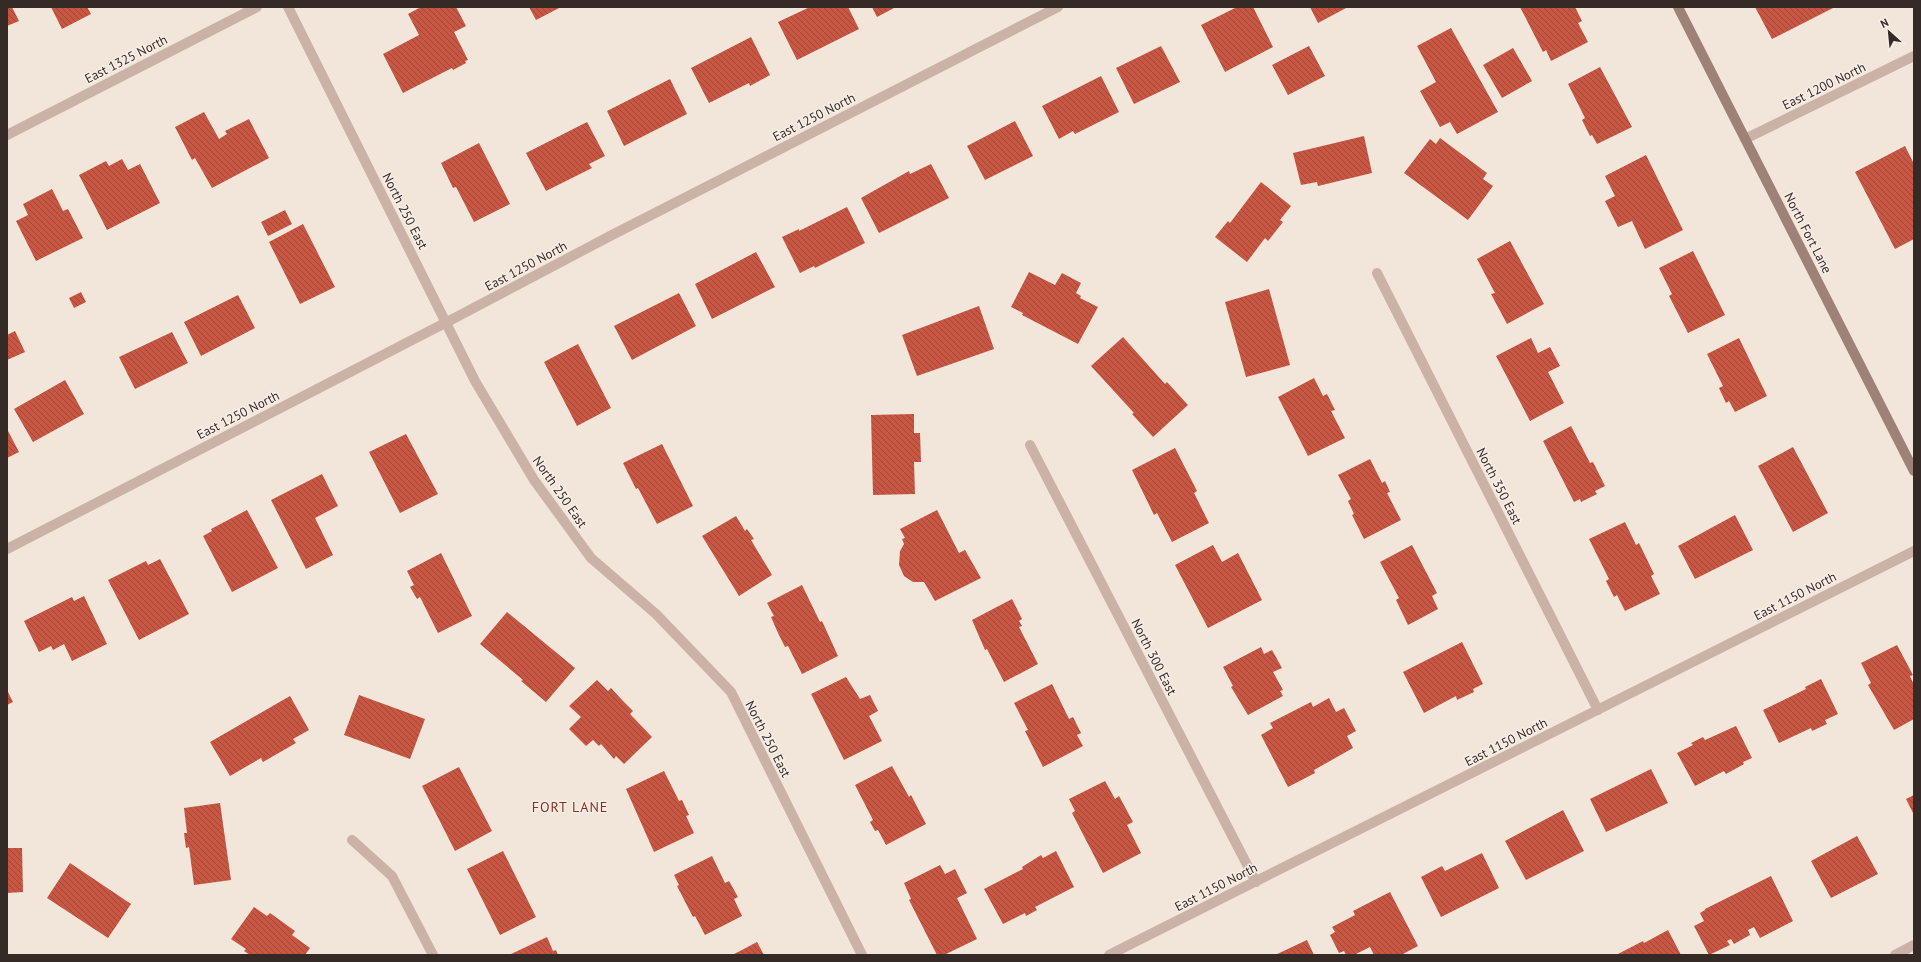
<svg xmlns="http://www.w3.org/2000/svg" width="1921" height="962" font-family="'PT Sans',sans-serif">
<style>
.building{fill:url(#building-back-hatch)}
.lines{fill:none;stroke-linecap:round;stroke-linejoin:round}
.street{stroke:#cab3a6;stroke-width:10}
.secondary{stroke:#9e8277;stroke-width:10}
.labels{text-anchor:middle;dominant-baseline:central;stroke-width:3;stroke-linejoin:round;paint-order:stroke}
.street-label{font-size:13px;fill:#362a27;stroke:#f9efe7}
.neighbourhood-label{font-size:14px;letter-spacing:1px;fill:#862e1f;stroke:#f9efe7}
</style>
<defs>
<pattern id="building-back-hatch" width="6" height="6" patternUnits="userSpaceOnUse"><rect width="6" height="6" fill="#c75743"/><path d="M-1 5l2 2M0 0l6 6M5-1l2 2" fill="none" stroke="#a24838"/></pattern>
</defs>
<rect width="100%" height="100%" fill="#f2e5da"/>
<path class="building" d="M7,7H12L19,21L7,26Z
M51,7H87L91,14L62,29Z
M421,7H456L466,26L454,32L468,60L465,61L466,63L453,70L452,68L403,93L383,54L419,35L408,14Z
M529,7H561L536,20Z
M810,7H848L859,29L797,60L778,22Z
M872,7H896L877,17Z
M1237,7H1253L1273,47L1225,72L1201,25Z
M1310,7H1348L1318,23Z
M1520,7H1575L1582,21L1578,23L1588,42L1551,61L1546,50L1543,52Z
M1755,7H1835L1772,39Z
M1451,28L1498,112L1457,134L1450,122L1440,127L1420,91L1436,82L1417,46Z
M751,37L770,75L750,86L749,83L709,103L691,68Z
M1161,46L1180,82L1134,104L1116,68Z
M1309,46L1325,76L1288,95L1272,65Z
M1513,48L1532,81L1502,98L1483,65Z
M1600,67L1632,127L1597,144L1592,135L1590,136L1582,120L1585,118L1568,84Z
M1101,76L1119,112L1075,134L1073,131L1059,139L1042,106Z
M670,79L687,114L624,146L607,111Z
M204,112L219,139L227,134L225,131L249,119L269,158L212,188L195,158L192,160L175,127Z
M1015,121L1033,156L985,180L967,146Z
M587,122L605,156L589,164L592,168L546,191L526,153Z
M1364,136L1372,173L1318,186L1317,182L1301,185L1293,153Z
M1440,138L1487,173L1483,179L1493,186L1468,220L1404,173L1430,139L1436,144Z
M479,143L510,204L474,222L456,187L453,188L441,163Z
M1905,146L1914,164V239L1895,249L1855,172Z
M1646,155L1683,230L1645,249L1632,221L1618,227L1605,201L1615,196L1605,176Z
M122,159L128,170L140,164L160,203L107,230L79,175L106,161L109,166Z
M931,164L949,198L879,233L861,198L909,171L910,174Z
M1261,182L1291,206L1280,220L1283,222L1268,241L1265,238L1247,262L1215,237L1228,221L1230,223Z
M52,189L63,211L68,209L83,238L36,261L16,221L28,215L23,204Z
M847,207L865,243L815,268L814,266L800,273L782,237L799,229V231Z
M285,210L292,224L268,236L261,222Z
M303,224L335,287L300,304L269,242Z
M1510,241L1544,304L1507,324L1491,294L1495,293L1477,259Z
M1693,251L1725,315L1688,333L1669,296L1672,294L1659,268Z
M756,252L775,287L712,319L695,284Z
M1029,272L1055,285L1062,273L1081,283L1076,293L1081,296L1080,298L1098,307L1078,344L1022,315L1023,313L1011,307Z
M1269,289L1290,365L1246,377L1225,302Z
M81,292L86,302L74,308L69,298Z
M679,293L696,326L632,360L614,326Z
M238,295L255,328L201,356L184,322Z
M979,306L994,349L917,376L902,335Z
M15,331L25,352L7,360V335Z
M172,332L188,363L135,389L119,357Z
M1123,337L1165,384L1167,382L1188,405L1153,437L1132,414L1134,413L1091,366Z
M1531,338L1538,353L1550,347L1560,366L1548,372L1564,403L1530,421L1496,356Z
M1739,338L1767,396L1735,412L1729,401L1726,403L1719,388L1723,386L1707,354Z
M578,344L611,408L577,426L544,362Z
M1314,378L1323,396L1327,394L1335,410L1331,411L1345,438L1308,456L1278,397Z
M65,380L84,414L33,442L14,409Z
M914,414V433H920L921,462H914L915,494L873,495L871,415Z
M1571,426L1590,463L1593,462L1605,486L1595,491L1597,494L1581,502L1580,499L1574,502L1543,441Z
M7,429L19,452L7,458Z
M406,434L438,494L400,513L369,452Z
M662,444L693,506L657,524L638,488L636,489L623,463Z
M1793,447L1828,513L1793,532L1758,466Z
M1175,448L1197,491L1194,493L1209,523L1172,542L1157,513L1154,515L1132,470Z
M1370,459L1382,483L1385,481L1390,492L1387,493L1401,520L1364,539L1352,515L1354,514L1348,501L1351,499L1338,475Z
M322,474L338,506L315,518L333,555L306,569L271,500Z
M247,510L278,568L232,592L203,536L212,531L211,529Z
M937,510L959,553L965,550L981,578L935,601L924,582H913L904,576L899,565L900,551L904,544L902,539L905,538L900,529Z
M1735,515L1753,550L1695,579L1678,546Z
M736,516L745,531L747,529L754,539L751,540L772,575L739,596L702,536Z
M1625,522L1636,545L1639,543L1654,574L1651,576L1660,594L1625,611L1617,595L1614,597L1606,581L1609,579L1589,539Z
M1213,545L1222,562L1238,553L1262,600L1208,628L1175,565Z
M1412,545L1437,593L1432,596L1438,609L1408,625L1396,600L1399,598L1380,562Z
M441,553L472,616L438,633L420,597L417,599L410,587L414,585L407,571Z
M160,559L189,614L139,640L108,580L146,561L148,565Z
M802,585L820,622L822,621L838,656L802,674L788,646L785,647L778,633L771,617L774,616L767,603Z
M84,596L107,644L72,661L64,644L53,650L51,646L39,652L24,621L72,597L74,601Z
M1012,599L1022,619L1019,621L1022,626L1019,627L1038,664L1004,682L987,649L985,650L972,620Z
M507,612L575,668L546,702L521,681L523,680L480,644Z
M1462,642L1483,684L1473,689L1474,692L1457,700L1456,696L1424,713L1403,672Z
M1897,645L1913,675L1910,676L1914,685V719L1894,730L1868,685L1871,683L1861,663Z
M1261,647L1264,654L1272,650L1282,668L1273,672L1283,690L1280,691L1283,696L1248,715L1231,687L1233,686L1223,667Z
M846,677L860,699L870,695L878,711L869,716L882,741L844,760L811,694Z
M1821,679L1838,714L1825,720L1827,724L1812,731L1811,728L1779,743L1763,710L1806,689L1805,687Z
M597,680L608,691L611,688L622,700L633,711L630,714L652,737L624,764L616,756L614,759L601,744L599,746L593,740L586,746L569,729L581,717L569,706Z
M1052,684L1069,719L1073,717L1081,733L1077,735L1083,746L1043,767L1025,731L1028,730L1014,703Z
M7,690L13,702L7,705Z
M359,695L425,719L410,759L344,735Z
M290,696L309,730L293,739L296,743L263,762L261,758L230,776L210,742Z
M1329,698L1336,712L1344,708L1356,731L1347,736L1353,748L1314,770L1315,773L1288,787L1261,735L1273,728L1270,723L1311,702L1313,707Z
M1736,726L1752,758L1743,762L1744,764L1726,774L1724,771L1695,786L1677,753L1693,745L1691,743L1703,737L1705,740Z
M892,766L909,797L911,795L926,824L886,845L878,830L875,831L870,822L873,820L855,785Z
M459,767L492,831L455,851L422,786Z
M1651,769L1668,803L1606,832L1590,799Z
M664,771L679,801L682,800L689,815L686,816L694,833L654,852L626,789Z
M1105,781L1115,799L1119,796L1133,822L1127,825L1141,853L1103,873L1072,813L1075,811L1069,799Z
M1914,795V815L1906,799Z
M220,803L231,880L194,885L189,847L186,848L184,833H187L184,808Z
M1563,810L1584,851L1526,880L1505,841Z
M1857,836L1878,874L1831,898L1811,861Z
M7,848H22L23,892L7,893Z
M503,851L536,917L500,935L467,869Z
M1056,851L1074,887L1035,907L1037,910L1026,916L1025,913L1003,924L984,889L1023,869L1022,867L1041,855L1043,858Z
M1482,853L1499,888L1441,917L1421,877L1442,866L1445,871Z
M712,856L725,883L729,881L738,897L734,899L742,916L705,935L695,916L693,917L677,886L679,885L674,875Z
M70,863L131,904L108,938L47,898Z
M940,865L945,874L955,869L967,893L957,898L977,939L944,955H937L909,900L911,899L904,883Z
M1771,876L1793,921L1760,938L1754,927L1748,930L1750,935L1734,944L1731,939L1727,941L1730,945L1709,955L1694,926L1704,921L1700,913L1705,910V909Z
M1390,892L1418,946L1401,955H1374L1370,947L1354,955H1346L1344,951L1339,953L1330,935L1335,932L1332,927L1355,915L1353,911Z
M254,907L267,916L270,913L295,931L292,935L310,948L305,955H250L244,951L246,949L231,939Z
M1668,930L1681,955L1618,954L1643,941L1644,943Z
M547,937L553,951L556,950L558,955H509Z
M1307,940L1314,955H1275Z
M757,942L764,955H732L740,951Z"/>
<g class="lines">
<path class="street" d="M288,7L475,381L534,480L591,558L656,614L731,692L862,955
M7,135L257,7
M1745,139L1914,56
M1377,273L1598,710
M1030,445L1256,882
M7,549L447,322L612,235L1058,7
M352,840L392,876L433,955
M1109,955L1914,551
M1895,955L1914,945"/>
<path class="secondary" d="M1678,7L1914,471"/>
</g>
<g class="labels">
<g class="street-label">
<text transform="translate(126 59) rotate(-27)">East 1325 North</text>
<text transform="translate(1824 86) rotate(-26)">East 1200 North</text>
<text transform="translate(814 117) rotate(-27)">East 1250 North</text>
<text transform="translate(405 211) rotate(63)">North 250 East</text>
<text transform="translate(1808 233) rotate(63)">North Fort Lane</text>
<text transform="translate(526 266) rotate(-28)">East 1250 North</text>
<text transform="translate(238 415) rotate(-27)">East 1250 North</text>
<text transform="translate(1499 486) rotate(63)">North 350 East</text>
<text transform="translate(560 492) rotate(55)">North 250 East</text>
<text transform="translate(1795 596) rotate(-27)">East 1150 North</text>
<text transform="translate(1154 657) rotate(63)">North 300 East</text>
<text transform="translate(768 739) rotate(63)">North 250 East</text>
<text transform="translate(1506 742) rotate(-27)">East 1150 North</text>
<text transform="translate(1216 887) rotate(-27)">East 1150 North</text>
</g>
<g class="neighbourhood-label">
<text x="570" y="807">FORT LANE</text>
</g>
</g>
<rect width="1921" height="962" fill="none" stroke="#362a27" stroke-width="16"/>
<g transform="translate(1889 32) rotate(333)" stroke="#f9efe7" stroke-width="3" paint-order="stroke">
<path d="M0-3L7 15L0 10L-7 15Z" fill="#362a27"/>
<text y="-6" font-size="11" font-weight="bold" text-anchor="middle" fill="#362a27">N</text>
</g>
</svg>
